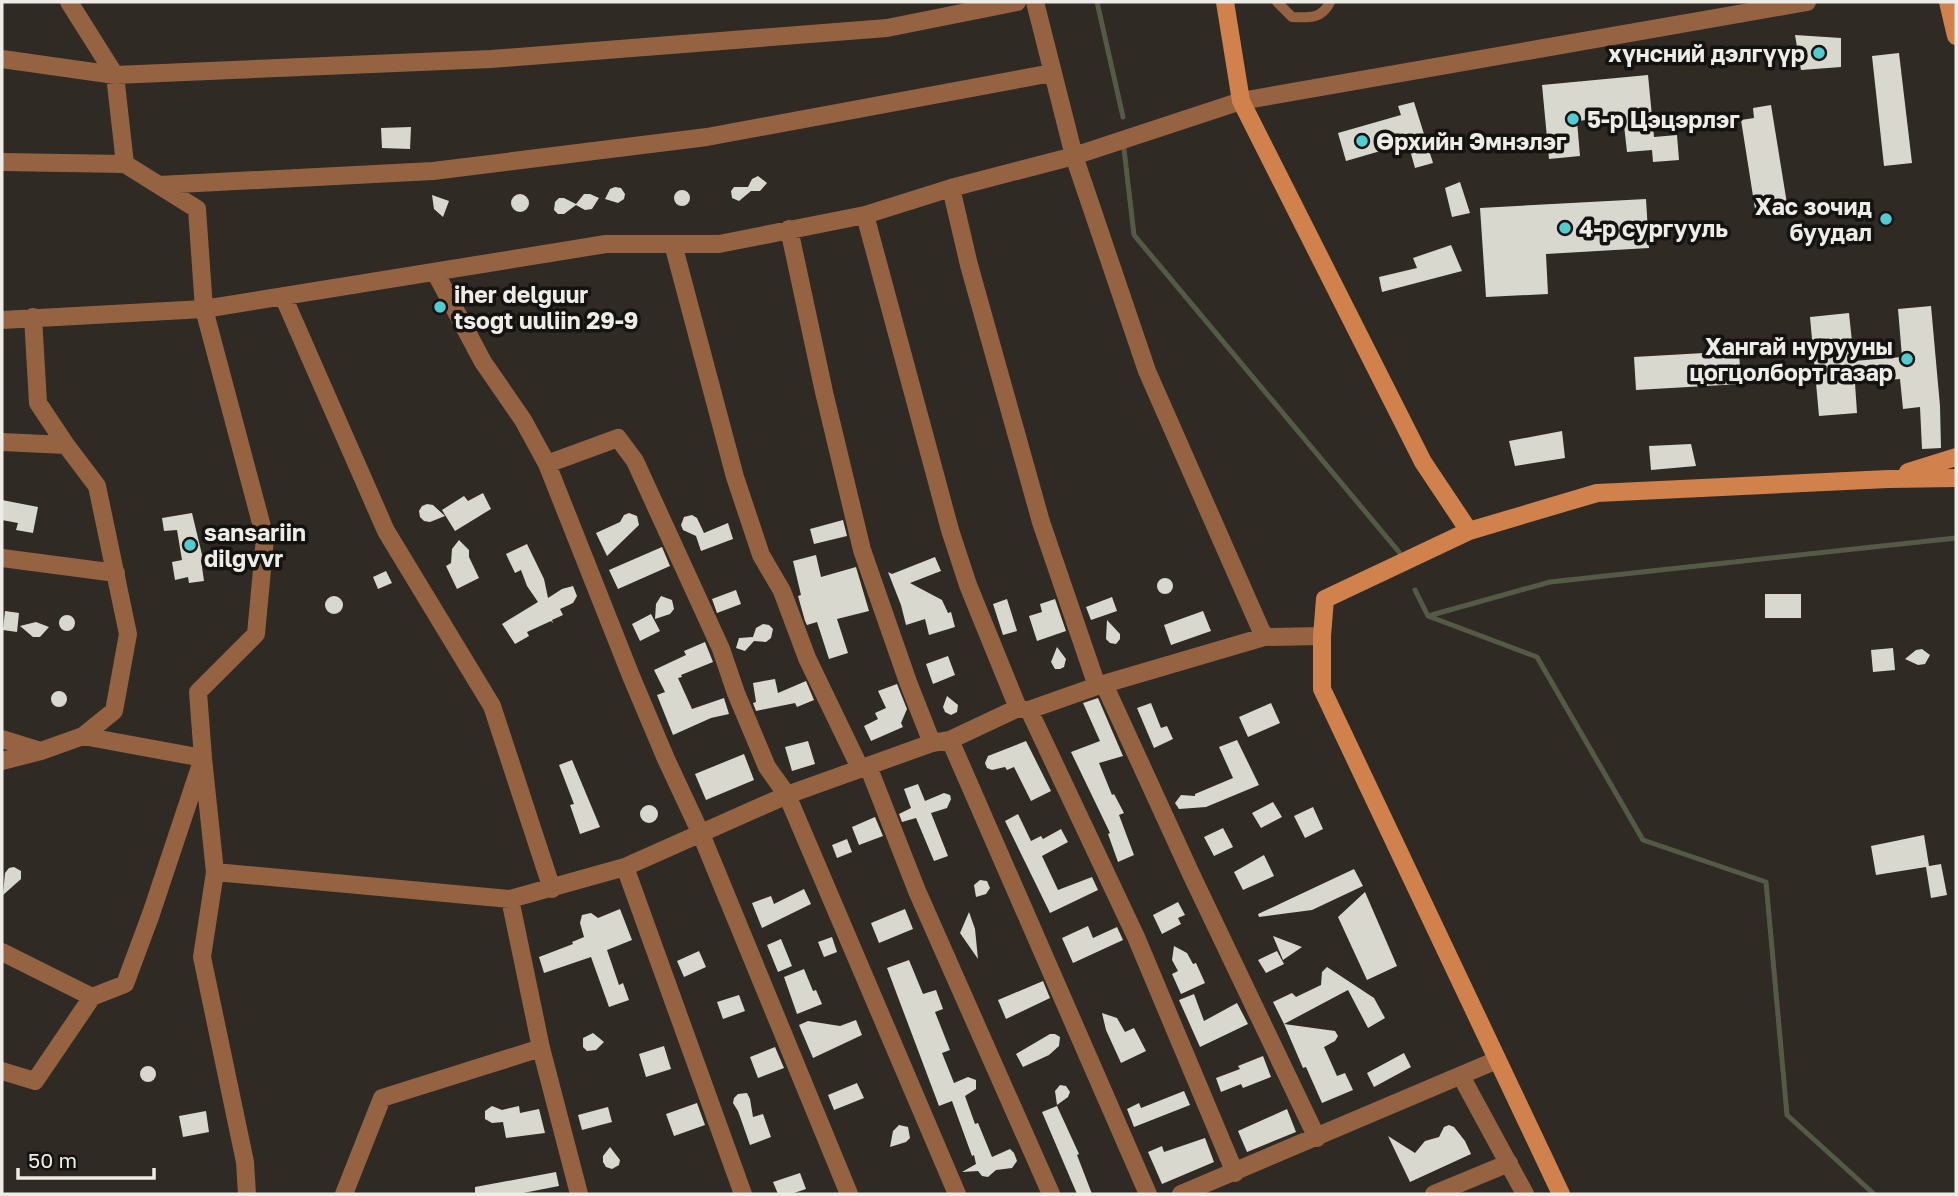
<svg xmlns="http://www.w3.org/2000/svg" width="1958" height="1196" font-family="'Golos Text',sans-serif">
<style>
.lines{fill:none;stroke-linecap:round;stroke-linejoin:round}
.stream{stroke:#555a47;stroke-width:5}
.building{fill:#d9d8cf}
.lane{stroke:#956342;stroke-width:10}
.street{stroke:#956342;stroke-width:18}
.secondary{stroke:#d1814b;stroke-width:18}
.poi-dot{fill:#51ccd2;stroke:#151311;stroke-width:2.5}
.labels{text-anchor:middle;dominant-baseline:central;stroke-width:7;stroke-linejoin:round;paint-order:stroke}
.poi-label{font-size:23px;font-weight:bold;fill:#eeece7;stroke:#151311;text-anchor:start}
</style>
<rect width="100%" height="100%" fill="#2f2a24"/>
<g class="lines">
<path class="stream" d="M1097,2L1123,117
M1124,149L1134,235L1399,552
M1415,590L1428,616L1550,582L1956,538
M1428,616L1537,657L1643,840L1766,882L1787,1115L1874,1194"/>
</g>
<path class="building" d="M1795,35L1841,38V67L1801,70Z
M1899,53L1912,163L1884,166L1872,56Z
M1648,75L1654,137L1677,135L1679,160L1653,162L1652,150L1627,152L1623,116L1577,121L1580,156L1549,159L1542,85Z
M1414,102L1433,163L1415,168L1408,143L1346,161L1338,133L1401,115L1398,106Z
M1771,105L1788,210L1756,215L1741,120L1754,118L1753,108Z
M411,127L410,149L382,148L381,128Z
M758,176L767,183L760,191H751L739,201L732,198L731,191L734,187H748L752,179Z
M1460,182L1470,213L1452,217L1445,188Z
M615,187L621,188L625,194L624,199L618,203L605,199L610,189Z
M674 198a8 8 0 1 1 16 0a8 8 0 1 1-16 0Z
M584,194H590L599,198L592,209L585,210L576,205L564,214H558L554,210L555,202L559,198H564L576,204Z
M511 203a9 9 0 1 1 18 0a9 9 0 1 1-18 0Z
M432,195L449,201L443,217L434,209Z
M1646,199L1649,248L1546,254L1548,294L1486,297L1480,208Z
M1451,245L1462,271L1382,292L1379,277L1417,268L1413,258Z
M1931,306L1940,406L1941,448L1922,449L1920,407L1903,409L1900,379L1855,383L1857,413L1819,416L1810,317L1849,313L1854,361L1902,357L1898,309Z
M1739,351L1741,384L1636,390L1634,357Z
M1562,431L1565,458L1515,466L1509,441Z
M1691,444L1696,466L1651,470L1649,446Z
M483,493L491,509L455,531L442,510L464,496L468,501Z
M2,500L38,507L33,533L16,530L18,523L2,520Z
M427,504L433,505L445,516L430,522L424,521L420,517L419,511L422,506Z
M192,513L203,559L201,560L204,581L189,583L188,577L175,580L172,562L182,560L177,530L164,531L162,518Z
M629,513L637,516L639,525L607,556L596,533L620,522L624,515Z
M692,515L697,518L704,533L728,523L733,539L701,551L696,536L683,530L681,525L684,517Z
M843,520L847,536L814,544L810,529Z
M459,540L469,550V557L479,578L457,589L446,566L451,563L452,549Z
M527,544L544,579L548,598L562,589L573,586L577,596L573,603L560,609L563,615L552,620L553,623L551,621L527,632L529,636L515,644L502,624L538,602L527,586L521,570L515,573L506,554Z
M662,547L670,566L618,589L609,570Z
M816,555L821,577L856,567L869,611L837,619L848,653L829,659L817,622L807,625L805,621L798,596L801,595L793,561Z
M935,557L941,571L910,583L942,600L948,613L951,612L955,627L929,635L925,619L906,625L901,605L888,572L892,574Z
M386,571L392,583L378,589L373,577Z
M1157 586a8 8 0 1 1 16 0a8 8 0 1 1-16 0Z
M736,590L741,604L717,613L712,599Z
M1765,594H1801V618H1765Z
M661,596L672,600L674,609L670,614L655,619L656,604Z
M325 605a9 9 0 1 1 18 0a9 9 0 1 1-18 0Z
M1112,597L1117,611L1091,620L1086,607Z
M1007,599L1017,631L1003,635L993,604Z
M1055,599L1066,631L1037,641L1029,616L1042,612L1040,604Z
M5,611L19,613L17,632L3,630Z
M1203,611L1211,631L1171,645L1164,625Z
M651,614L660,631L640,641L632,624Z
M59 623a8 8 0 1 1 16 0a8 8 0 1 1-16 0Z
M1107,620L1120,634V639L1116,644L1110,643L1106,639Z
M36,622L49,627L40,637H33L20,626Z
M763,624L769,625L773,629L771,638L766,642L754,641L745,651L736,648L739,638L753,637L756,628Z
M705,642L713,662L681,675L682,677L678,678L692,709L724,698L729,714L711,718L673,735L657,695L665,692L654,670L686,655L684,651Z
M1057,647L1066,659L1064,667L1060,669H1055L1051,662Z
M1893,648L1895,670L1873,672L1871,650Z
M1922,649L1930,655L1925,664L1918,665L1905,659L1916,650Z
M948,656L955,675L933,684L926,664Z
M775,679L778,693L806,681L814,700L797,707L795,703L756,711L753,703L756,702L753,683Z
M897,684L907,709L901,723L903,727L871,741L864,726L878,719L875,713L886,708L878,691Z
M51 699a8 8 0 1 1 16 0a8 8 0 1 1-16 0Z
M947,696L958,705L957,712L951,715L945,712L943,707Z
M1098,698L1123,756L1099,763L1112,795L1114,794L1124,813L1119,815L1134,855L1118,862L1108,834L1110,833L1071,752L1100,741L1083,703Z
M1151,703L1161,728L1167,726L1173,739L1154,748L1137,708Z
M1271,703L1280,723L1248,737L1239,717Z
M1237,740L1259,785L1206,807L1179,809L1175,803L1181,795L1195,796V794L1233,778L1219,747Z
M808,741L815,764L792,771L785,747Z
M1026,741L1051,791L1031,801L1014,767L1007,770L1005,767L992,770L987,768L985,763L988,756Z
M744,754L754,780L706,800L695,774Z
M572,760L600,827L580,834L570,805L574,804L559,765Z
M918,784L925,801L944,793L950,795L951,799L947,808L931,813L948,856L934,861L916,818L902,822L899,814L911,808L904,789Z
M1273,802L1282,817L1261,828L1252,813Z
M640 814a9 9 0 1 1 18 0a9 9 0 1 1-18 0Z
M1313,807L1323,829L1305,838L1294,816Z
M1018,814L1031,841L1041,836L1043,839L1061,829L1068,842L1042,856L1058,890L1092,877L1098,890L1050,913L1005,821Z
M875,817L883,836L859,845L852,827Z
M1223,828L1233,847L1214,856L1204,837Z
M1924,835L1929,866L1941,864L1947,895L1931,898L1926,867L1876,875L1871,846Z
M847,839L852,852L837,858L832,845Z
M1264,855L1274,876L1243,890L1234,872Z
M14,867L21,871V879L3,895L5,873L9,868Z
M1354,869L1363,886L1312,910L1259,917L1258,914Z
M980,880L987,881L990,888L986,894L976,897L974,885Z
M804,889L811,904L762,928L752,903L771,896L774,904Z
M1365,892L1397,966L1367,980L1338,917Z
M1178,902L1185,915L1178,918L1181,924L1162,934L1153,915Z
M620,909L632,940L607,950L619,985L623,983L629,1000L609,1007L591,957L544,973L539,957L573,944L572,942L584,937L580,923L582,915L591,913L598,918Z
M905,909L913,929L879,943L871,923Z
M969,912L975,929L978,959L960,933Z
M1088,926L1093,938L1117,927L1123,940L1073,963L1062,938Z
M1273,936L1302,947L1283,960Z
M832,937L837,952L824,957L818,942Z
M781,939L792,966L778,972L767,945Z
M1174,946L1187,953L1193,964L1196,963L1205,983L1181,994L1172,974L1178,971L1172,960Z
M699,951L706,967L684,977L677,961Z
M1277,951L1284,964L1266,973L1258,960Z
M909,960L923,994L936,990L943,1009L935,1012L950,1050L942,1053L954,1083L968,1077L976,1080V1089L965,1096L975,1124L978,1123L992,1157L1010,1149L1014,1153L1017,1161L1012,1168L996,1170L988,1177L982,1176L978,1171L962,1172L976,1164L974,1155L972,1156L952,1101L939,1106L887,968Z
M1327,967L1374,998L1385,1018L1368,1028L1348,990L1284,1024L1273,1002L1292,993L1296,997L1321,985L1322,972Z
M804,969L813,991L816,990L822,1004L797,1014L784,977Z
M1043,981L1050,998L1006,1019L998,1000Z
M1194,994L1204,1021L1237,1003L1248,1024L1200,1047L1179,1000Z
M739,995L745,1011L723,1019L717,1002Z
M1102,1013L1117,1018L1125,1032L1134,1028L1146,1051L1121,1063L1106,1030Z
M856,1020L862,1035L813,1058L799,1025L808,1021L840,1026Z
M1284,1024L1335,1031L1338,1036L1335,1041L1324,1047L1337,1076L1345,1073L1353,1090L1322,1103L1306,1067L1303,1068Z
M593,1033L604,1042L596,1050L587,1051L583,1047V1038Z
M1050,1034H1055L1060,1037L1059,1046L1049,1055L1023,1067L1016,1054Z
M664,1046L671,1069L646,1077L639,1054Z
M775,1047L784,1068L758,1078L750,1057Z
M1404,1053L1411,1067L1374,1087L1367,1073Z
M1263,1056L1271,1077L1243,1088L1241,1084L1221,1092L1216,1078L1240,1069L1238,1066Z
M140 1074a8 8 0 1 1 16 0a8 8 0 1 1-16 0Z
M857,1083L864,1098L834,1110L828,1095Z
M1060,1085L1066,1086L1070,1092L1068,1097L1057,1105L1055,1091Z
M1184,1091L1190,1105L1134,1127L1127,1109L1139,1103L1141,1108Z
M747,1093L750,1099L753,1117L763,1114L771,1137L750,1145L738,1111L733,1103L734,1098L738,1094Z
M697,1103L705,1125L674,1136L666,1114Z
M492,1106L502,1110L519,1106L520,1113L539,1109L545,1133L506,1138L503,1122L492,1123L485,1119V1111Z
M1057,1106L1079,1154L1077,1155L1092,1194H1077L1042,1112Z
M608,1107L612,1122L582,1130L578,1115Z
M1287,1109L1296,1132L1247,1152L1238,1131Z
M206,1111L209,1132L183,1137L179,1116Z
M899,1125L908,1127L910,1138L906,1142L890,1147L893,1131Z
M1449,1125L1454,1127L1465,1141L1471,1154L1410,1182L1388,1136L1415,1153L1425,1141L1439,1137L1444,1127Z
M1205,1138L1214,1162L1162,1184L1148,1152L1162,1146L1164,1152Z
M610,1147L620,1160L619,1165L612,1169L606,1167L603,1162V1156Z
M556,1172L559,1186L518,1194H475V1187Z
M800,1173L806,1189L791,1194H778L773,1182Z"/>
<g class="lines">
<path class="lane" d="M1277,2L1292,17C1309,18 1322,19 1330,2"/>
<path class="street" d="M1035,2L1074,156L1147,371L1264,637
M2,59L115,75L491,59L887,28L1017,2
M2,162L125,164
M159,185L433,171L707,137L1052,73
M951,188L969,265L1041,522L1097,686
M865,215L950,530L968,585L1018,708
M789,229L824,392L862,550L908,682L932,743
M673,244L735,477L761,555L782,591L807,658L860,768
M435,272L483,362L523,420L547,464L631,676L666,759L701,834L849,1194
M283,296L386,531L492,706L552,889
M2,320L204,309L606,244H719L865,215L951,188L1074,156L1241,101L1807,2
M2,442L66,445L38,403L33,317
M66,445L97,486L128,634L114,711L83,736
M547,464L618,438L635,461L721,649L736,693L767,767L787,795L957,1194
M2,558L116,573
M1104,684L1191,874L1317,1138
M1029,710L1136,937L1235,1173
M2,739L41,751
M950,740L1148,1194
M2,761L41,751L83,736L203,758L215,872L202,957L245,1162L247,1194
M868,766L917,891L1051,1194
M625,867L743,1194
M215,872L510,899L625,867L787,795L932,743L950,740L1018,708L1029,710L1097,686L1264,637L1322,636
M510,899L541,1048L579,1194
M2,952L92,997
M2,1071L35,1081L92,997L125,984L151,914L203,758L198,692L256,634L265,538L204,309L197,209L125,164L115,75L69,2
M1461,1076L1525,1194
M344,1194L382,1098L541,1048
M1181,1194L1497,1060
M1434,1194L1509,1163"/>
<path class="secondary" d="M1225,2L1241,101L1423,462L1469,531
M1948,2L1956,36
M1908,472L1956,457
M1561,1194L1322,689V636L1325,599L1469,531L1597,493L1888,479L1956,478"/>
</g>
<g class="poi-dot">
<circle cx="1819" cy="53" r="7"/>
<circle cx="1573" cy="119" r="7"/>
<circle cx="1362" cy="141" r="7"/>
<circle cx="1886" cy="219" r="7"/>
<circle cx="1565" cy="228" r="7"/>
<circle cx="440" cy="307" r="7"/>
<circle cx="1907" cy="359" r="7"/>
<circle cx="190" cy="545" r="7"/>
</g>
<g class="labels">
<g class="poi-label">
<text x="1805" y="53" text-anchor="end">хүнсний дэлгүүр</text>
<text x="1587" y="119">5-р Цэцэрлэг</text>
<text x="1376" y="141">Өрхийн Эмнэлэг</text>
<text x="1872" y="206" text-anchor="end">Хас зочид<tspan x="1872" dy="26">буудал</tspan></text>
<text x="1579" y="228">4-р сургууль</text>
<text x="454" y="294">iher delguur<tspan x="454" dy="26">tsogt uuliin 29-9</tspan></text>
<text x="1893" y="346" text-anchor="end">Хангай нурууны<tspan x="1893" dy="26">цогцолборт газар</tspan></text>
<text x="204" y="532">sansariin<tspan x="204" dy="26">dilgvvr</tspan></text>
</g>
</g>
<rect width="1958" height="1196" fill="none" stroke="#eeece7" stroke-width="7"/>
<path d="M18 1168v10h136v-10" fill="none" stroke="#eeece7" stroke-width="3.5"/>
<text x="28" y="1168" font-size="21" fill="#eeece7" stroke="#151311" stroke-width="5" paint-order="stroke">50 m</text>
</svg>
